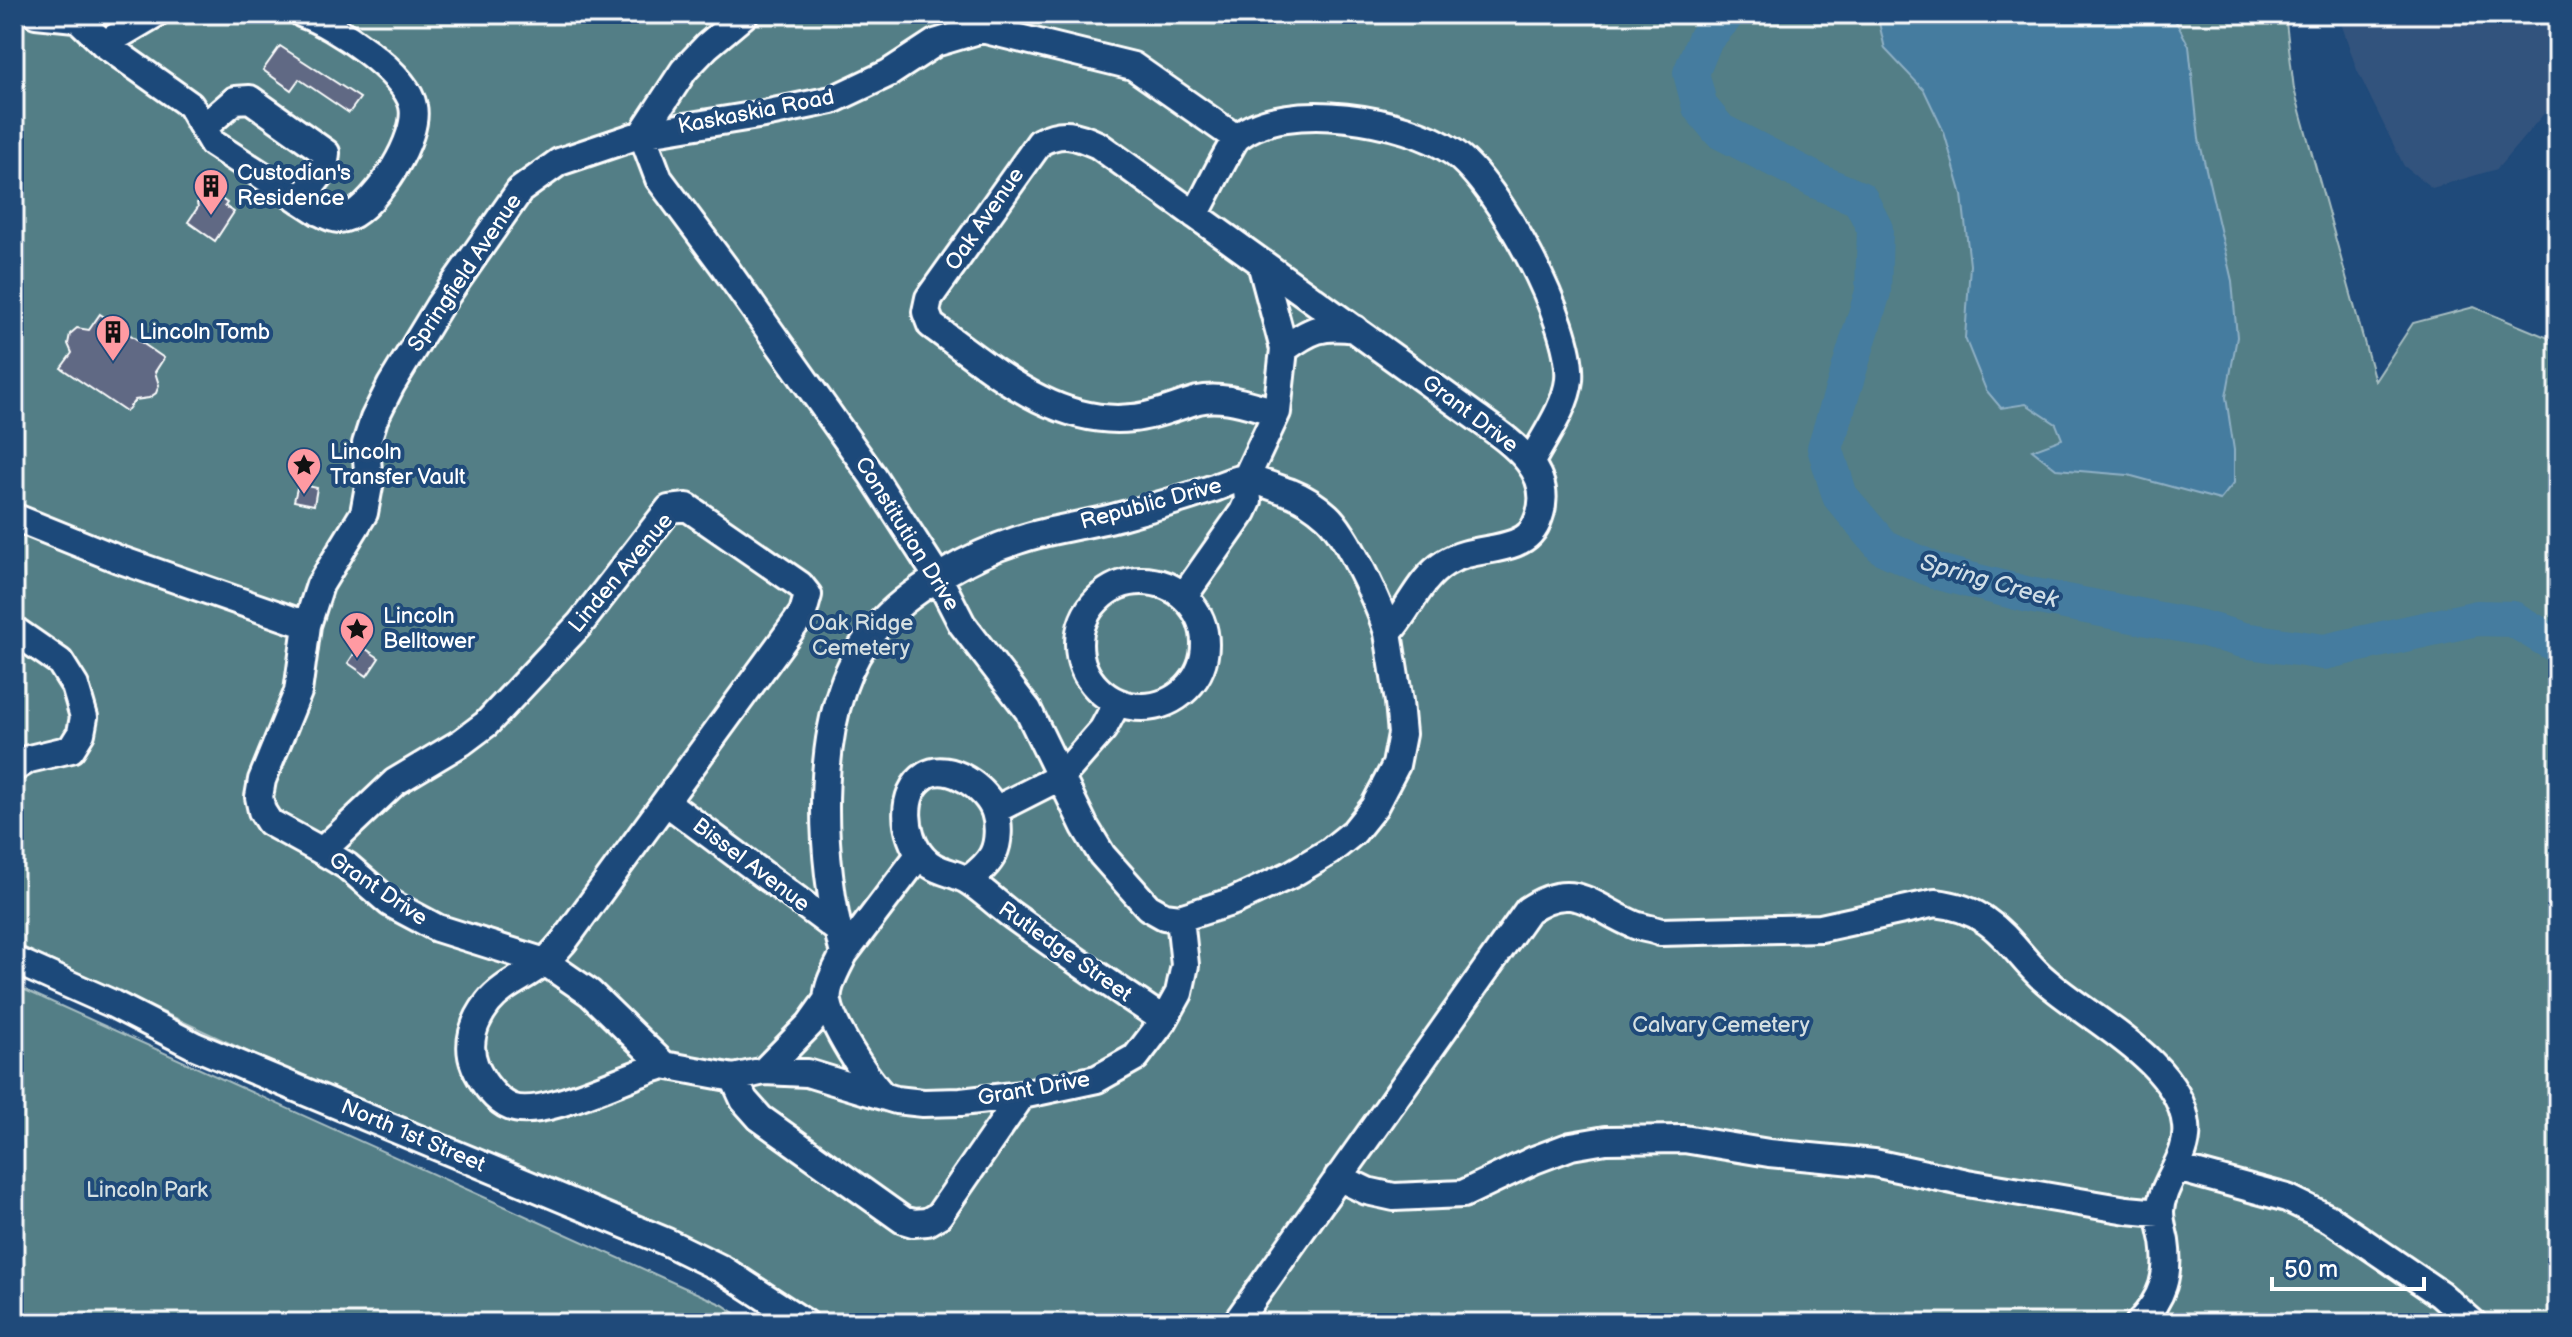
<svg xmlns="http://www.w3.org/2000/svg" width="2572" height="1337" font-family="'Balsamiq Sans',sans-serif">
<style>
.built{fill:#33537d}
.green{fill:#527e86;stroke:#a8bec2;stroke-width:2}
.water{fill:#447c9f;stroke:#8fb0c5;stroke-width:2}
.lines{fill:none;stroke-linecap:round;stroke-linejoin:round}
.river{stroke:#447c9f;stroke-width:36}
.building{fill:#616984;stroke:#fff;stroke-width:2}
.minor-casing{stroke:#fff;stroke-width:32}
.minor{stroke:#1f4a7a;stroke-width:26}
.labels{text-anchor:middle;dominant-baseline:central;stroke-width:8;stroke-linejoin:round;paint-order:stroke}
.street-label{font-size:22px;fill:#fff;stroke:#1f4a7a}
.poi-label{font-size:22px;fill:#fff;stroke:#1f4a7a;text-anchor:start}
.park-label{font-size:22px;fill:#d4dfe1;stroke:#1f4a7a}
.water-label{font-size:24px;font-style:italic;fill:#d0dee7;stroke:#1f4a7a}
</style>
<rect width="100%" height="100%" fill="#1f4a7a"/>
<filter id="ink" filterUnits="userSpaceOnUse"><feTurbulence type="fractalNoise" baseFrequency=".0125" numOctaves="2"/><feDisplacementMap in="SourceGraphic" scale="16" xChannelSelector="R" yChannelSelector="G"/><feConvolveMatrix kernelMatrix="1 2 1 2 8 2 1 2 1" color-interpolation-filters="sRGB"/></filter>
<g filter="url(#ink)">
<path class="built" d="M2338,14H2558V103L2546,111L2497,169L2432,188L2404,166L2357,70Z"/>
<path class="green" d="M14,14H2285L2294,89L2375,381L2413,323L2474,307L2558,342V1323H829L746,1271L646,1219L266,1060L14,943Z
M14,985L723,1305L750,1323H14Z"/>
<path class="water" d="M1877,14H1996L2022,22L2041,14H2172L2189,46L2199,139L2232,281L2237,337L2226,397L2234,450V483L2220,500L2128,475L2056,469L2032,450L2062,439L2056,424L2026,404L2001,408L1986,390L1965,338L1970,265L1962,195L1944,132L1924,90L1885,49Z"/>
<g class="lines">
<path class="river" d="M1727,14L1705,39L1691,73L1700,107L1720,131L1817,181L1860,199L1875,229L1873,292L1825,448L1840,496L1883,547L1938,572L2029,595L2201,628L2243,640L2324,652L2477,618L2513,619L2558,646"/>
</g>
<path class="building" d="M280,46L360,98L349,113L299,79L291,90L263,70Z
M210,191L227,203L225,206L234,212L215,241L188,222L198,207L197,203L205,199Z
M100,314L164,358L155,372L159,385L156,393L149,398L135,400L126,412L61,368L72,353L68,344L70,334L77,328L89,330Z
M298,484L317,488L314,505L294,501Z
M360,645L379,658L367,676L348,663Z"/>
<g class="lines">
<g class="minor-casing">
<path id="minor" d="M36,14L75,18
M73,14L104,44L190,105L212,143L319,212C329,216 337,222 348,217C377,204 420,137 413,106C407,73 333,24 303,14
M745,14L707,46L684,70L642,134L559,162L520,190L439,306L391,385L374,419L366,444L369,486L364,513L320,585L307,625L298,692L262,780L259,797L262,811L269,822L322,851L347,866L390,903L437,928L545,962L590,993L664,1065L734,1078L764,1071L807,1073L896,1100L923,1103L961,1102L1022,1095L1097,1079L1136,1057L1164,1020L1179,993L1185,965L1180,918
M983,14L982,29L935,43L889,73L832,100L764,114L642,134L659,179L723,265L872,475L939,579L962,624L1028,710L1085,827L1102,855L1148,907L1164,916L1180,918L1234,901L1290,875L1329,852L1354,832L1374,807L1396,765L1402,734L1399,702L1388,633C1409,611 1418,580 1445,563C1468,549 1492,552 1515,543C1528,538 1535,530 1539,517C1556,470 1508,440 1476,417L1098,145C1076,135 1063,130 1040,142L929,298L926,312L931,325C991,368 1054,427 1133,418C1156,416 1177,406 1198,400C1224,394 1252,406 1277,412
M982,29L1133,66L1236,138
M104,44L155,14
M204,127L235,100L250,99L326,153L324,170L300,200
M1195,215C1202,203 1232,141 1239,136C1286,99 1406,119 1453,152C1498,183 1574,325 1569,380C1566,407 1544,437 1531,462
M1284,349C1310,330 1322,324 1355,329
M14,517L118,559L307,625
M1079 644a63 63 0 1 1 126 0a63 63 0 1 1-126 0Z
M1184,596L1243,512L1248,501L1246,478L1277,412L1284,349L1261,263
M14,630L60,662L75,686L84,717L81,733L71,749L29,759L14,768
M666,802L837,929
M995,810L1062,776L1103,729L1117,703
M322,851L395,782L462,742L486,724L580,624L669,509L687,507L800,585L808,595L803,613L564,941C558,948 551,957 543,963C526,977 502,985 488,1003C474,1021 466,1044 475,1066C481,1081 496,1101 511,1107C542,1120 629,1074 664,1065
M968,880C978,872 988,865 993,854C999,842 999,824 995,812C988,789 949,761 926,775C899,792 904,836 922,857C935,873 954,871 970,882C985,892 998,905 1013,916C1063,952 1113,986 1164,1020
M844,954L919,855
M14,960L113,1004L195,1046L667,1242L722,1269L805,1323
M764,1071L810,1024L827,1000
M734,1078L744,1100L760,1118L903,1220L913,1223L927,1222L939,1215L1022,1095
M882,1095C865,1076 832,1026 828,1002C825,987 838,967 844,954C819,862 809,705 876,628C908,590 971,555 1018,540C1053,528 1089,525 1124,515C1154,507 1183,499 1211,489C1221,486 1236,478 1246,478C1250,478 1285,491 1291,493C1304,498 1317,507 1327,516C1347,534 1380,606 1388,633
M2177,1168L2287,1198L2330,1219L2440,1294L2473,1323
M1338,1177L1367,1191L1394,1197L1463,1194L1534,1160L1571,1146L1606,1140L1684,1139L1769,1153L1874,1163L1967,1183L2127,1210L2160,1213
M1236,1323L1528,910C1574,878 1593,908 1635,925C1643,928 1652,929 1660,932L1821,928L1935,903C1954,905 1971,910 1986,921C2010,937 2024,963 2046,981C2090,1020 2179,1061 2186,1125C2190,1158 2162,1181 2160,1211C2160,1221 2163,1232 2165,1241C2170,1275 2163,1298 2139,1323"/>
</g>
<use href="#minor" class="minor"/>
</g>
</g>
<defs>
<g id="building-pin" transform="scale(1.8)"><path d="M0 17L-7.5 6A9.5 9.5 0 1 1 7.5 6Z" fill="#ff9aa2" stroke="#1f4a7a"/><path d="M-4-6H4V6H1V3H-1V6H-4ZM-2.5-4.3h1.7v1.8h-1.7ZM.8-4.3h1.7v1.8H.8ZM-2.5-1h1.7V.8h-1.7ZM.8-1h1.7V.8H.8Z" fill="#111"/></g>
<g id="sight-pin" transform="scale(1.8)"><path d="M0 17L-7.5 6A9.5 9.5 0 1 1 7.5 6Z" fill="#ff9aa2" stroke="#1f4a7a"/><path d="M0-6L1.8-2.2L6-1.7L2.9 1.2L3.7 5.4L0 3.3L-3.7 5.4L-2.9 1.2L-6-1.7L-1.8-2.2Z" fill="#111"/></g>
</defs>
<g fill-rule="evenodd">
<use href="#building-pin" x="211" y="186"/>
<use href="#building-pin" x="113" y="332"/>
<use href="#sight-pin" x="304" y="465"/>
<use href="#sight-pin" x="357" y="629"/>
</g>
<g class="labels">
<g class="street-label">
<text transform="translate(756 112) rotate(-11)">Kaskaskia Road</text>
<text transform="translate(985 219) rotate(-55)">Oak Avenue</text>
<text transform="translate(465 273) rotate(-56)">Springfield Avenue</text>
<text transform="translate(1470 414) rotate(37)">Grant Drive</text>
<text transform="translate(1151 504) rotate(-15)">Republic Drive</text>
<text transform="translate(907 534) rotate(58)">Constitution Drive</text>
<text transform="translate(621 573) rotate(-50)">Linden Avenue</text>
<text transform="translate(751 865) rotate(37)">Bissel Avenue</text>
<text transform="translate(378 889) rotate(34)">Grant Drive</text>
<text transform="translate(1065 952) rotate(35)">Rutledge Street</text>
<text transform="translate(1034 1089) rotate(-10)">Grant Drive</text>
<text transform="translate(413 1136) rotate(23)">North 1st Street</text>
</g>
<g class="poi-label">
<text x="237" y="173">Custodian's<tspan x="237" dy="25">Residence</tspan></text>
<text x="139" y="332">Lincoln Tomb</text>
<text x="330" y="452">Lincoln<tspan x="330" dy="25">Transfer Vault</tspan></text>
<text x="383" y="616">Lincoln<tspan x="383" dy="25">Belltower</tspan></text>
</g>
<g class="park-label">
<text x="861" y="623">Oak Ridge<tspan x="861" dy="25">Cemetery</tspan></text>
<text x="1721" y="1025">Calvary Cemetery</text>
<text x="147" y="1190">Lincoln Park</text>
</g>
<g class="water-label">
<text transform="translate(1989 581) rotate(16)">Spring Creek</text>
</g>
</g>
<rect width="2572" height="1337" fill="none" stroke="#1f4a7a" stroke-width="48"/>
<rect x="24" y="24" width="2524" height="1289" fill="none" stroke="#fff" stroke-width="3" filter="url(#ink)"/>
<path d="M2272 1277v12h152v-12" fill="none" stroke="#ffffff" stroke-width="4"/>
<text x="2284" y="1277" font-size="24" fill="#ffffff" stroke="#1f4a7a" stroke-width="6" paint-order="stroke">50 m</text>
</svg>
